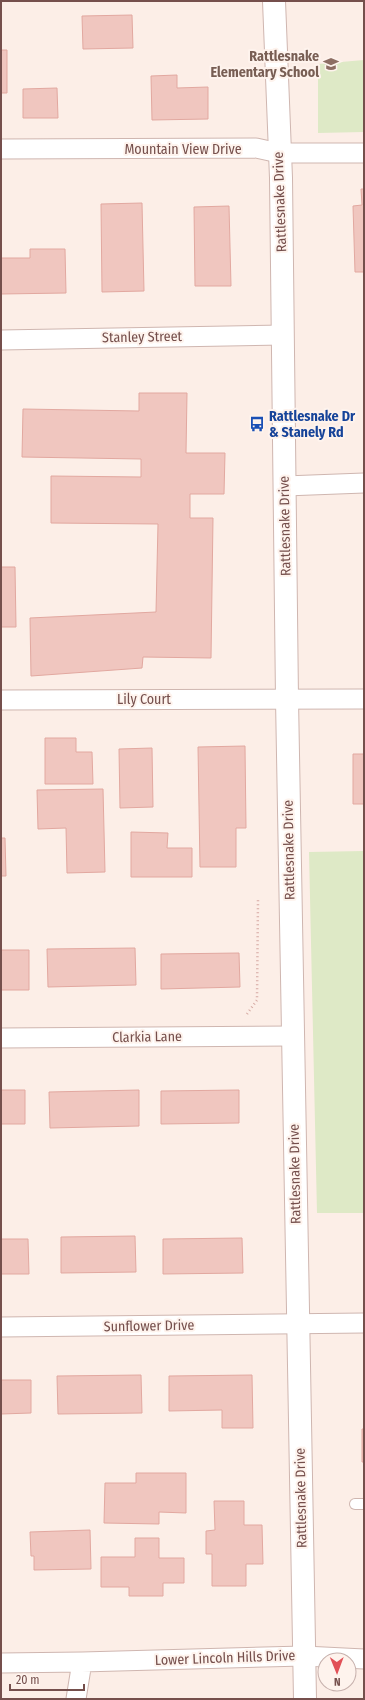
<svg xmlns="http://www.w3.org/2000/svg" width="365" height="1700" font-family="'Fira Sans Condensed',sans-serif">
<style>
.green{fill:#dee9c6}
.building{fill:#f0c6bf;stroke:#e2a8a0}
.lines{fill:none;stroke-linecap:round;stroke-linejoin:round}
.service-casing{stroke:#cfb6b0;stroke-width:12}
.minor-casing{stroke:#cfb6b0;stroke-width:21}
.tertiary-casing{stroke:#cfb6b0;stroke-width:24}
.path{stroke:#d5a8a2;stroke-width:2.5;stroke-dasharray:1 3;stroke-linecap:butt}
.service{stroke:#fff;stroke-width:10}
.minor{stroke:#fff;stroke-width:19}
.tertiary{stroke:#fff;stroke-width:22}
.labels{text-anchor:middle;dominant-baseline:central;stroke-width:4;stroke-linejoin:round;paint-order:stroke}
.education-label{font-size:14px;font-weight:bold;fill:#785e54;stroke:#fef3ed;text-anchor:end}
.street-label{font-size:14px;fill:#754f4c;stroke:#fef3ed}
.transit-label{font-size:14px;font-weight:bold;fill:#164399;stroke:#fef3ed;text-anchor:start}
</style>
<rect width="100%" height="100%" fill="#fceee7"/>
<path class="green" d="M364,60V132L318,133V64Z
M364,851V1213H317L309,852Z"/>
<path class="building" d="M132,15L133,48L83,49L82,16Z
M1,50H7V93H1Z
M177,75V88L208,87V119L152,120L151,76Z
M57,88L58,118H23V89Z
M361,189H364V272H355L353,206L362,205Z
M142,203L144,291L102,292L101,204Z
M229,206L231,286H195L194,207Z
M30,249H65L66,293L1,294V258H30Z
M139,393H187L186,453H225L224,494H190V518H213L211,658L143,657L142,668L31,676L30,618L156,612L158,524L51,523V476L141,477V459L22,457L23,409L139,411Z
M1,567H15L16,627H1Z
M45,738H76V752H92L93,784H45Z
M245,746L246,828H236V867H200L198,747Z
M152,748L153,807L120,808L119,749Z
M353,754H364V804H353Z
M103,789L105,872L67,873L66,828L38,829L37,790Z
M131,832L168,833L167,848H192V877H131Z
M1,838H5L6,876H1Z
M135,948L136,985L48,987L47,949Z
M1,950H29V990H1Z
M239,953L240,987L161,989V954Z
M1,1090H25V1124H1Z
M139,1090V1126L50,1128L49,1092Z
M239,1090V1123L161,1124V1091Z
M135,1236L136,1272L61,1273V1237Z
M242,1238L243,1273L163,1274V1239Z
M1,1239H28L29,1274H1Z
M141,1375L142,1413L58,1414L57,1376Z
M252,1375L253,1428H222V1410L169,1411V1376Z
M1,1380H31V1413L1,1414Z
M362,1429H364V1462H362Z
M136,1473H186V1513L159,1512V1524L104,1523L105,1483H136Z
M214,1501H244V1525H262L263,1564H246V1586H212V1554H206V1531L215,1530Z
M90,1530L91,1569L34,1570V1556H31L30,1532Z
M135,1538H159V1558H184V1583H163V1596H129V1587H101V1557H135Z"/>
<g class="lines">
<g class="service-casing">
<path id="service" d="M355,1504H364"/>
</g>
<g class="minor-casing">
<path id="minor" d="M1,149L256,148L279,153H364
M1,340L283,335
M285,486L364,483
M1,700L364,699
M1,1038L292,1036
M1,1327L364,1323
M1,1663L82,1662L304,1656L364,1659
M76,1699L82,1662"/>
</g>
<g class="tertiary-casing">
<path id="tertiary" d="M274,1L281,178L287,699L305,1699"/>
</g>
<path class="path" d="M247,1014L257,1000L258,900"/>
<use href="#service" class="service"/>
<use href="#minor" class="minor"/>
<use href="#tertiary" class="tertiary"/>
</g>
<defs>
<g id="school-bare" transform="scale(1.2)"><path d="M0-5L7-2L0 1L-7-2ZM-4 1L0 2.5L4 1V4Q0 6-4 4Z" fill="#8d6e63" stroke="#fef3ed" stroke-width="2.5" paint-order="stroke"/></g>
<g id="bus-bare" transform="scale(1.2)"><path d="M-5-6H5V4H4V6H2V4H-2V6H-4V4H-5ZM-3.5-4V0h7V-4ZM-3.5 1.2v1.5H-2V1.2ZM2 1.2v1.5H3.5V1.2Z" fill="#1a4fb4" stroke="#fef3ed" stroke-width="2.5" paint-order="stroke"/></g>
</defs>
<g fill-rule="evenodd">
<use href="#school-bare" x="331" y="64"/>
<use href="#bus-bare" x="257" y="424"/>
</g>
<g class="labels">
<g class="education-label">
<text x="319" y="56">Rattlesnake<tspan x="319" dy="16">Elementary School</tspan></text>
</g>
<g class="street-label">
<text x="183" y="149">Mountain View Drive</text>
<text transform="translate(280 202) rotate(-92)">Rattlesnake Drive</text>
<text transform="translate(142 337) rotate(-1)">Stanley Street</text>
<text transform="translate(285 526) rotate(-91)">Rattlesnake Drive</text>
<text x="144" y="699">Lily Court</text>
<text transform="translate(289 850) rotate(-91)">Rattlesnake Drive</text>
<text transform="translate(147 1037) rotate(-1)">Clarkia Lane</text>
<text transform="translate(295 1174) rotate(-91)">Rattlesnake Drive</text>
<text transform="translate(149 1326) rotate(-1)">Sunflower Drive</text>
<text transform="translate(301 1498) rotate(-91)">Rattlesnake Drive</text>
<text transform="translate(225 1658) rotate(-2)">Lower Lincoln Hills Drive</text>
</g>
<g class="transit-label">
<text x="269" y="416">Rattlesnake Dr<tspan x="269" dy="16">&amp; Stanely Rd</tspan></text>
</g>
</g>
<rect width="365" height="1700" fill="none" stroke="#754f4c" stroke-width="4"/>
<g transform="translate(337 1672) rotate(179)"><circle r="19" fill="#fef3ed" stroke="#c7b1ad"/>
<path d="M0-3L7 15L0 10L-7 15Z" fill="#e15057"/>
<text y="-6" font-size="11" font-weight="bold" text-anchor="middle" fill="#754f4c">N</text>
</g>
<path d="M10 1684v6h74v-6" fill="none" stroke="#754f4c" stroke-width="2"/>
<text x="16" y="1684" font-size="12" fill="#754f4c" stroke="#fef3ed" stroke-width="3" paint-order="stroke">20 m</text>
</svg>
